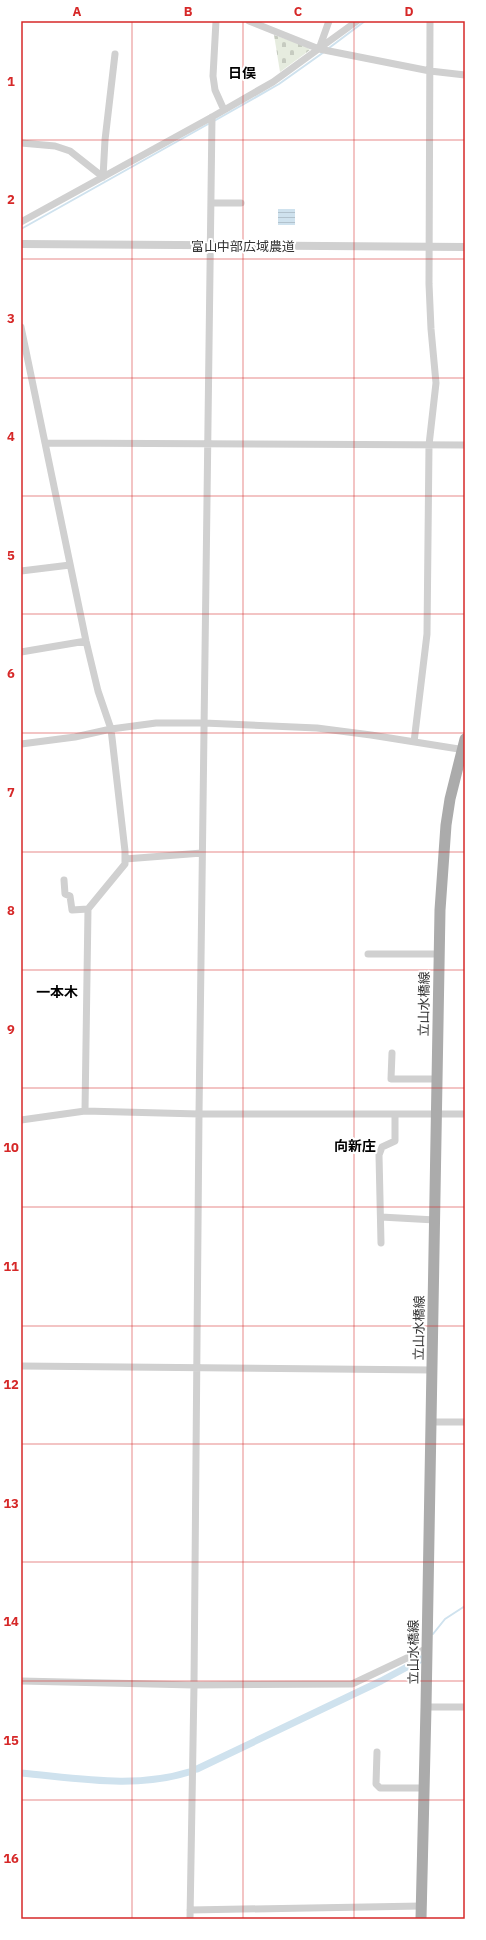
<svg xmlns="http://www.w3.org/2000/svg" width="486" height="1940" font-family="'IBM Plex Sans','Noto Sans JP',sans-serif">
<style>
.cemetery{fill:url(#cemetery-stones)}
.water{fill:url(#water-rules)}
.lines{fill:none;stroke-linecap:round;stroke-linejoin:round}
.stream{stroke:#cfe2ee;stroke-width:2}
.canal{stroke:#cfe2ee;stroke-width:7}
.minor{stroke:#d0d0d0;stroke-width:7}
.tertiary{stroke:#d0d0d0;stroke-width:8}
.primary{stroke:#ababab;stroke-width:11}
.grid{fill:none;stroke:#d62828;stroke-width:1;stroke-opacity:0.55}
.labels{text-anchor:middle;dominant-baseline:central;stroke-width:4;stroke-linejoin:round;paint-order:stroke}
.street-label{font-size:13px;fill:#333;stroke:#fff}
.neighbourhood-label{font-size:14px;font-weight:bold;fill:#000;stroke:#fff}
.neatline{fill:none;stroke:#d62828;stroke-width:1.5}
.grid-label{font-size:13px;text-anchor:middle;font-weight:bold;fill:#d62828}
</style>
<defs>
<pattern id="cemetery-stones" width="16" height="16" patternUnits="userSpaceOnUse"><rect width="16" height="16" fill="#e6ecdf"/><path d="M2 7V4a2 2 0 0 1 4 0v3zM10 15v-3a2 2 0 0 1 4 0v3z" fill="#c6cbc0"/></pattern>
<pattern id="water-rules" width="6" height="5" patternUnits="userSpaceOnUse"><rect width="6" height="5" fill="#cfe2ee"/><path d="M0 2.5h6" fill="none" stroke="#b2c2cd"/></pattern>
</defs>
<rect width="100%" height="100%" fill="#fff"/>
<path class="cemetery" d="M274,35L306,46L310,50L280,72Z"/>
<path class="water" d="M278,209H295V225H278Z"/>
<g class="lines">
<path class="stream" d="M329,48L365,21
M214,121L279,84L324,52
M21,229L210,123
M433,1634L445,1619L465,1606"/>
<path class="canal" d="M197,1769L381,1681L420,1660L422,1656
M21,1773C77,1778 135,1789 189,1772"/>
<path class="minor" d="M216,21L213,76L215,90L224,110
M249,21L319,49L430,71L465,75
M319,49L329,21
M21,143L55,146L70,151L103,177L105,140L115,54
M212,203H241
M21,222L212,117L273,82L357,21
M21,327L86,641L98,691L111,729L125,851V864L88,909L85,1111
M45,443L465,445
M21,571L70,565
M21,652L86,641
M414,742L427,634L429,445L436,383L431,329L429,284L430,21
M21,744L75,737L111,729L156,723H204L317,728L371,735L465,750
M125,859L202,853
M64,880L65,894L70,896L72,910L88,909
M368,954H439
M392,1053L391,1079H437
M21,1120L85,1111L199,1114H465
M381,1217L435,1220
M381,1243L379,1155L382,1147L395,1141V1114
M21,1366L432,1370
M431,1422H465
M21,1681L194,1685L352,1684L426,1649
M426,1707H465
M377,1752L376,1784L380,1788H424
M190,1910L421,1906
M190,1919L194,1685L199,1114L212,117"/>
<path class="tertiary" d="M21,244L465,247"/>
<path class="primary" d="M421,1919L426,1707L440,910L446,825L450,799L465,739"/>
</g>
<path class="grid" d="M132,21V1919M243,21V1919M354,21V1919M21,140H465M21,259H465M21,378H465M21,496H465M21,614H465M21,733H465M21,852H465M21,970H465M21,1088H465M21,1207H465M21,1326H465M21,1444H465M21,1562H465M21,1681H465M21,1800H465"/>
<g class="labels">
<g class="street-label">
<text x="243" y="246">富山中部広域農道</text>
<text transform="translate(424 1004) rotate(-89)">立山水橋線</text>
<text transform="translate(419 1328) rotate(-89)">立山水橋線</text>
<text transform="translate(413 1652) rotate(-90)">立山水橋線</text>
</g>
<g class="neighbourhood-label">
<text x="242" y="73">日俣</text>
<text x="57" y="992">一本木</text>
<text x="355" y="1146">向新庄</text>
</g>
</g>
<rect width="486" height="1940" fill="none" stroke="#ffffff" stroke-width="44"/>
<rect x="22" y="22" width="442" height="1896" class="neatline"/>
<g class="grid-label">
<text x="77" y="16">A</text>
<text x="188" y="16">B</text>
<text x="298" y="16">C</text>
<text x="409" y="16">D</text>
<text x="11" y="86">1</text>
<text x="11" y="204">2</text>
<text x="11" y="323">3</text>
<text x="11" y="441">4</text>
<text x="11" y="560">5</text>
<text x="11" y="678">6</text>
<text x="11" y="797">7</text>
<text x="11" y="915">8</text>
<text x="11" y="1034">9</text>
<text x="11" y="1152">10</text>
<text x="11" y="1271">11</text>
<text x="11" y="1389">12</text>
<text x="11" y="1508">13</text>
<text x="11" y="1626">14</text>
<text x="11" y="1745">15</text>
<text x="11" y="1863">16</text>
</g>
</svg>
